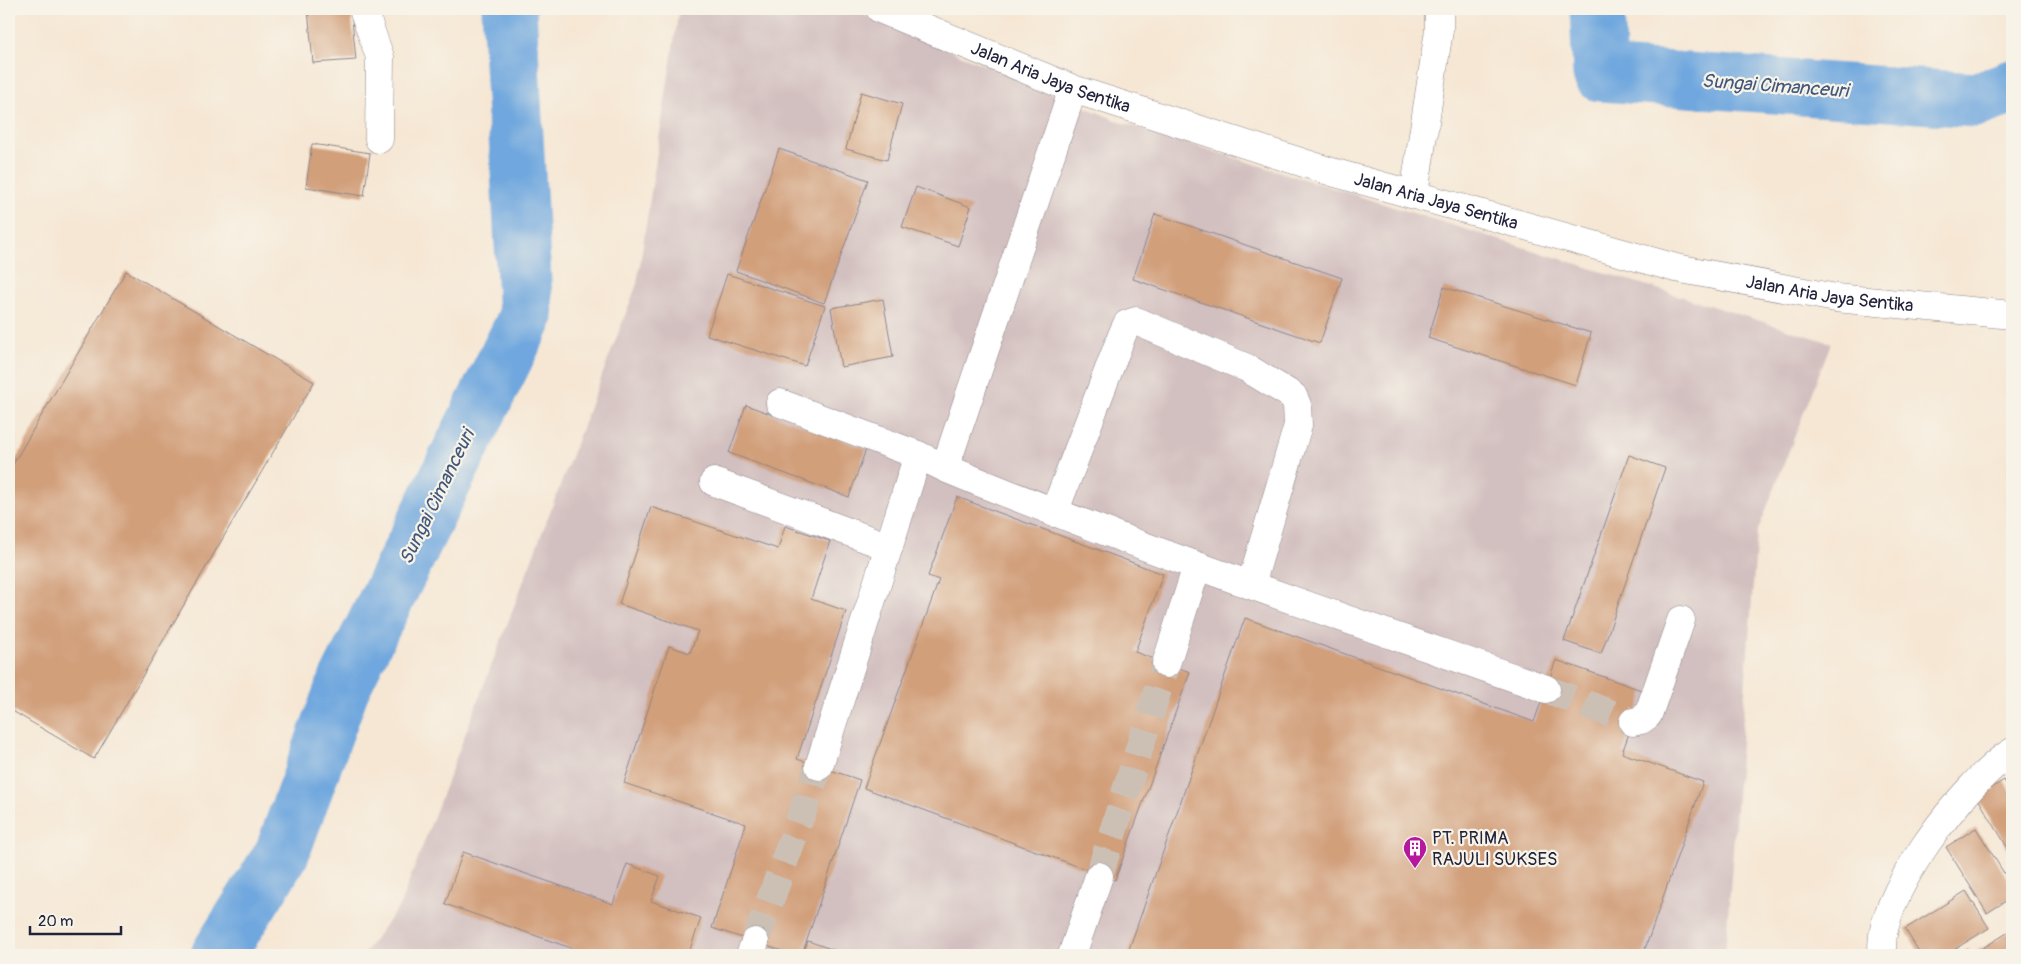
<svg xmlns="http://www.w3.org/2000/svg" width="2021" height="964" font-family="Pangolin,sans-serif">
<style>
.industrial{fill:#d2bfbf}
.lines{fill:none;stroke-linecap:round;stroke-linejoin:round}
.river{stroke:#6fa7de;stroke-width:55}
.building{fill:#d19f7a}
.minor-tunnel{stroke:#ccc0b5;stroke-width:28;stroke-dasharray:28 14;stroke-linecap:butt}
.minor-casing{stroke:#8c8488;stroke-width:29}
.minor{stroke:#fff;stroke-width:28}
.labels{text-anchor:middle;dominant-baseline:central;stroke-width:4.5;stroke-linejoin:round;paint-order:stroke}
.street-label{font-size:18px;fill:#22223b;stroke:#f7f3e8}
.poi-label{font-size:18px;fill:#22223b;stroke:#f7f3e8;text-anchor:start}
.water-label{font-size:19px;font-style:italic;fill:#41577c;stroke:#f7f3e8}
</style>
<rect width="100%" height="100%" fill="#f7f3e8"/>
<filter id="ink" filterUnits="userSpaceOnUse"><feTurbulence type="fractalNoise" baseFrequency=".02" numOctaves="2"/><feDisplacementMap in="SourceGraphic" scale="10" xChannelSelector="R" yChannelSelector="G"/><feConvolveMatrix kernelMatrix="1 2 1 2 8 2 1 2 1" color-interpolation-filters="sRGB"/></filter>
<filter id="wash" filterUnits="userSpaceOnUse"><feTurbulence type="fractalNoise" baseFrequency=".0096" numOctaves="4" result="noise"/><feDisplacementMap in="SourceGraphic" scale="20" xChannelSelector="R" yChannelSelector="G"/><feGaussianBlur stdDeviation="1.12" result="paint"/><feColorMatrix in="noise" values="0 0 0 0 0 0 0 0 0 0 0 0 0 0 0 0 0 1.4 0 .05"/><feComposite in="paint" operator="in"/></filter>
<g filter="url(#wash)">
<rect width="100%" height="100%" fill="#f6e7d4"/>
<path class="industrial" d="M679,9H850L1123,123L1831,343L1757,533L1725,955H363L400,905L637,284Z"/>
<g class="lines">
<path class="river" d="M1597,9L1600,74L1976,100L2012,87
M218,955L282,853L342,689L526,317L509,9"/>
</g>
<g id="blocks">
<path class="building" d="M308,9H351L356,60L313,63Z
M861,92L902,104L887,160L846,149Z
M312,144L370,153L364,196L306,187Z
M779,149L868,180L824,303L736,271Z
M916,187L971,207L958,246L902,227Z
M1155,214L1342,278L1320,343L1133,279Z
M126,271L314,382L94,759L9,709V471Z
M727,274L825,306L805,366L707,335Z
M1444,287L1591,333L1576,385L1428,338Z
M883,299L893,357L841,367L831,308Z
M746,405L866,449L849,497L729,453Z
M1629,455L1665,468L1601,654L1564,641Z
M957,497L1163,574L1135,652L1190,672L1115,880L864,788L939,580L928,576Z
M651,507L778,549L785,526L830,541L811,599L846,611L797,759L860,780L802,955H795L712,928L746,824L624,783L669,646L690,653L698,631L619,604Z
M1245,618L1534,722L1556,660L1644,691L1622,753L1703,782L1643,955H1127Z
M2004,780L2012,794V855L1977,797Z
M1976,828L2012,886V897L1987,913L1946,847Z
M463,852L613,904L627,864L660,876L651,901L701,918L688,955H591L445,904Z
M1966,891L1989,928L1945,955H1921L1905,929Z
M2012,930V955H1981L1978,951Z
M808,941L848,955H803Z
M1968,949L1972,955H1959Z"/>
</g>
</g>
<g filter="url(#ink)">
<use href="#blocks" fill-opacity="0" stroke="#8c8488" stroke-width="1"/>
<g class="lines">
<path class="minor-tunnel" d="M1546,689L1633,722
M1099,876L1166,664
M755,942L819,766"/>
<g class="minor-casing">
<g id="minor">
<path d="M363,9L380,57L379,139"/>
<path id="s1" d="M880,9L1073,89L1332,172L1676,268L1836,298L2012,315"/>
<path d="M1414,194L1439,30V9"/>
<path d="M780,403L918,455"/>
<path d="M945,468C1142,550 1344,618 1546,689"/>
<path d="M714,482L889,547"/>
<path d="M1054,513L1122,335L1127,324L1136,321L1247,368L1293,396L1297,405L1298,425L1251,585"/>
<path d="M1166,664L1197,566"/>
<path d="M1633,722L1641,720L1648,715L1681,620"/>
<path d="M819,766L918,455L945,468L1073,89"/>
<path d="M750,955L755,942"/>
<path d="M1072,955L1099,876"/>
<path d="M1883,955C1872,901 1967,779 2012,752"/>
</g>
</g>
<use href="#minor" class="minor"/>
</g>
</g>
<defs>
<g id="building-pin" transform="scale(1.25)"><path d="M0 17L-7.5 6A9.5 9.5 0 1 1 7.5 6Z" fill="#b5179e" stroke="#f7f3e8"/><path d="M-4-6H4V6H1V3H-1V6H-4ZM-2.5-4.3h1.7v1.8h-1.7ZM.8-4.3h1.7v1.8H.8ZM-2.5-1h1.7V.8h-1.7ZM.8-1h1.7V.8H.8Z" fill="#fff"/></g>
</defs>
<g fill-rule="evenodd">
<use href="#building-pin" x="1415" y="848"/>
</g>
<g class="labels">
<g class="street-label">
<text stroke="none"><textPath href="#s1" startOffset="184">Jalan Aria Jaya Sentika</textPath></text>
<text stroke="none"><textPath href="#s1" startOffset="589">Jalan Aria Jaya Sentika</textPath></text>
<text stroke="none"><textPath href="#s1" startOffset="994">Jalan Aria Jaya Sentika</textPath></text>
</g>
<g class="poi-label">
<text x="1432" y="838">PT. PRIMA<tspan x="1432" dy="21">RAJULI SUKSES</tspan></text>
</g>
<g class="water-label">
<text transform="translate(1775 86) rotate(4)">Sungai Cimanceuri</text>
<text transform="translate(437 497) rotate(-64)">Sungai Cimanceuri</text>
</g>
</g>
<rect width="2021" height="964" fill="none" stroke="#f7f3e8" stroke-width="30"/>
<path d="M30 926v8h91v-8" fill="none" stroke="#22223b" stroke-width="2.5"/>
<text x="38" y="926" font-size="15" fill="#22223b" stroke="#f7f3e8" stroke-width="4" paint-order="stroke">20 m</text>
</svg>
